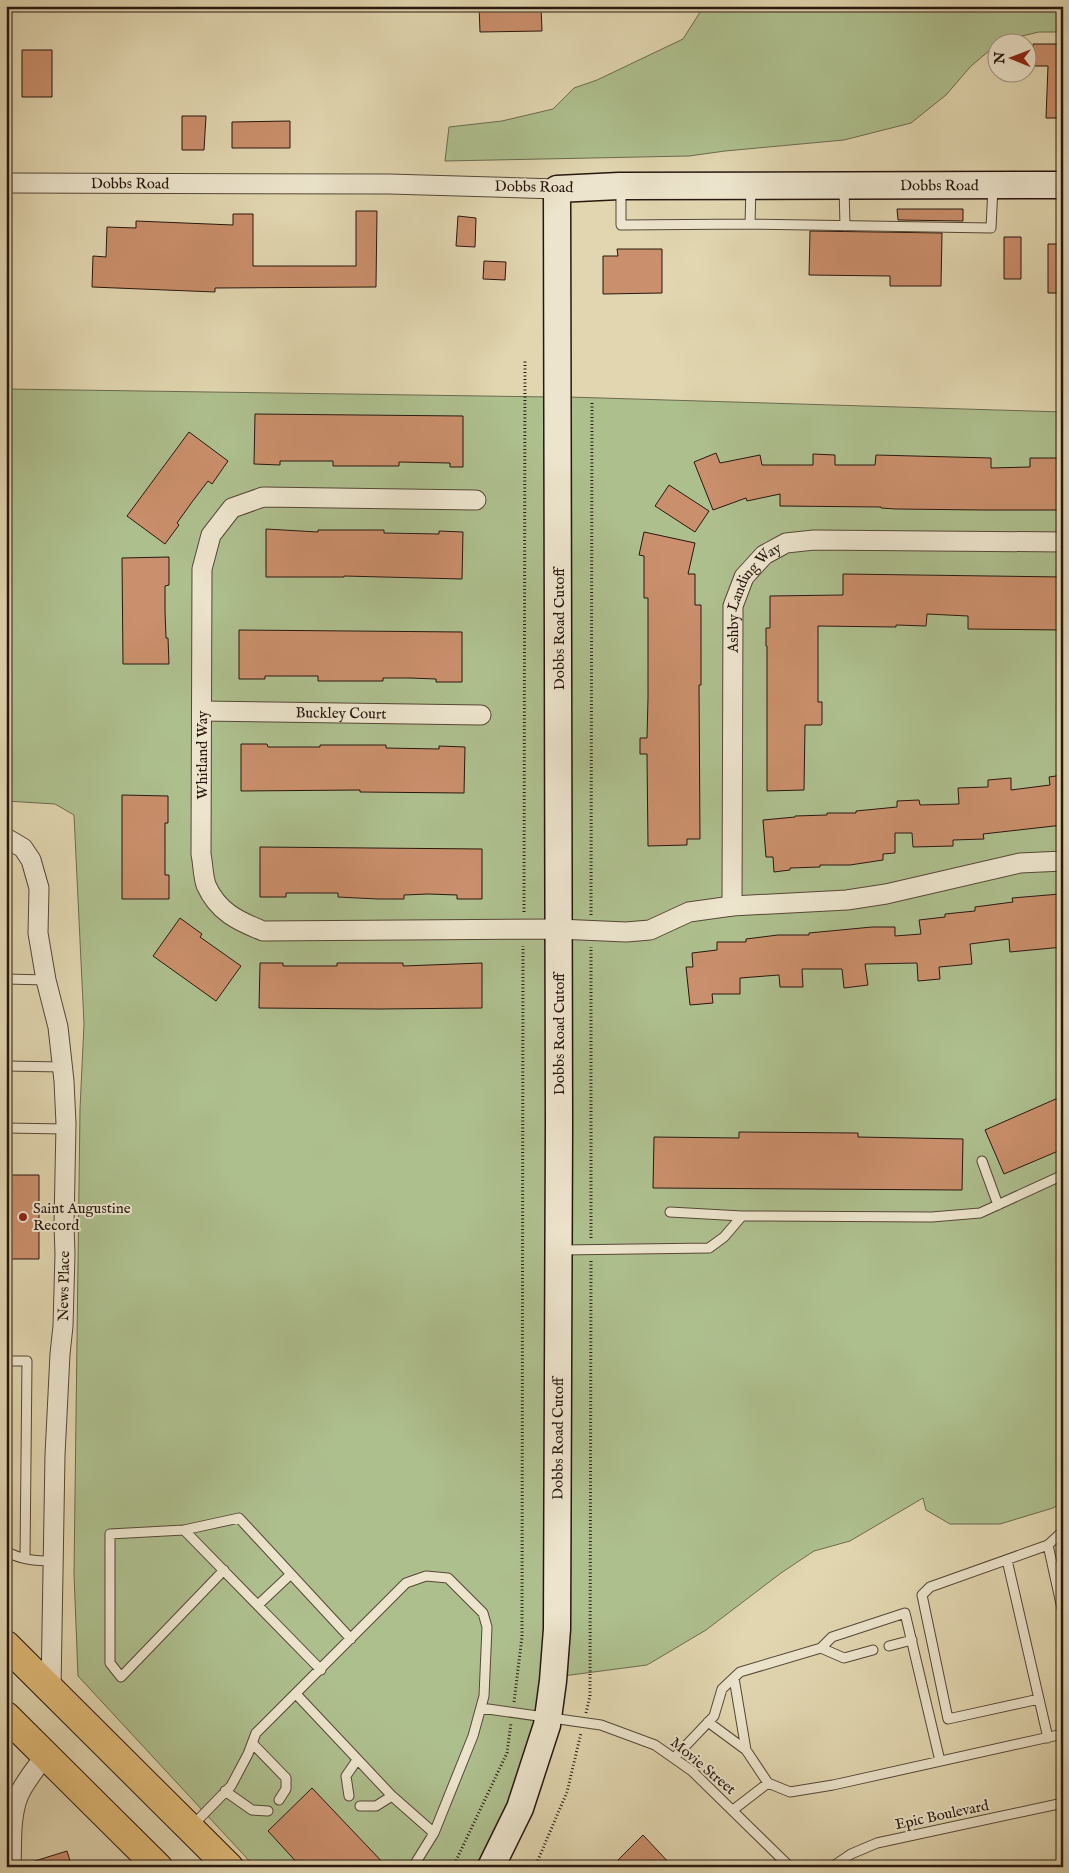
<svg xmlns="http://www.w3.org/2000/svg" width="1069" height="1873" font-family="'IM FELL English',serif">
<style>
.green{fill:#aebf8e;stroke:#6b6b4e}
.building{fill:#ca8f6c;stroke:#28170f}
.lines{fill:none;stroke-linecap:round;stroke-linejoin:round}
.lane-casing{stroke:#564737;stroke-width:11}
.street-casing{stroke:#564737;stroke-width:21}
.secondary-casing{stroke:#28170f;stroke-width:29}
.highway-casing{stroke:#28170f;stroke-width:30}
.path{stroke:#28170f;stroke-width:3;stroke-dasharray:1 2.5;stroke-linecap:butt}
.lane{stroke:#ece4cc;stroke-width:9}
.street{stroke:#ece4cc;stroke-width:19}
.secondary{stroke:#ece4cc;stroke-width:26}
.highway{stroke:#e0bb78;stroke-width:28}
.poi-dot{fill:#8f2418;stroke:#ece4cc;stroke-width:2}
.labels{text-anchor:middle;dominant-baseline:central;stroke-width:4;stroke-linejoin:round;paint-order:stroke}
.street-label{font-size:15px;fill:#28170f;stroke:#ece4cc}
.poi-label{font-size:15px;fill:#28170f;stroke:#ece4cc;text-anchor:start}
</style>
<rect width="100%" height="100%" fill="#e1d6b0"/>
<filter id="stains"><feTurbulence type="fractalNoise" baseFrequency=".004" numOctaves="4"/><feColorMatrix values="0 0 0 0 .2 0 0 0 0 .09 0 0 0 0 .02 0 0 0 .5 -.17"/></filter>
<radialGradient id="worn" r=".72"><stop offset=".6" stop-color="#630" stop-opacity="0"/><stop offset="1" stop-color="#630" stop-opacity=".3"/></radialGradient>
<path class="green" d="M704,6H1063V32H1039L996,42V45L971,66L946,95L911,123L844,140L725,151L689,156L445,161L449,127L502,121L553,109L574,88L597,80L683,39Z
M6,389L550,397L544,1681L520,1781L481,1867H255L78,1676L74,1574L80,1109L84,1024L74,815L55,804L6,801Z
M568,397L1063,412V1502L1053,1508L1000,1524H950L926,1510L923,1498L850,1541L814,1551L781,1573L706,1630L647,1665L563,1676Z"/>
<path class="building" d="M479,6H541L542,31L480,32Z
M1033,44H1063V118H1046L1048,66H1033Z
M22,50H52V97H22Z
M182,116H206L204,150H182Z
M290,121V148H232V122Z
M897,209H963V221L898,220Z
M356,211H377L376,287L215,288V292L92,287L93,256L106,257L107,227L136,228V221L233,225V214H253V266H356Z
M458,216L476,218L475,247L456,246Z
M810,231L942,233L941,286H890V276L809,275Z
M1004,237H1021V279H1004Z
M1048,244H1063V293H1048Z
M617,249H662V293L603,294V256H618Z
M484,261L506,262L505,280L483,279Z
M255,414L463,416V467H450V463L399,462V466H333V461H280V465L254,464Z
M189,432L228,461L212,484L208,481L192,502L177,523L179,525L165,544L127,516Z
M716,453L720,463L760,455L762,465H813V454L835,455V465H875L876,455L991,458V468L1030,467V458H1063V510H983L896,509L881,508V507L780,506V494L747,501L746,498L713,510L694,462Z
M669,485L709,511L695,532L655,506Z
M266,529L318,532V530H384V533L439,534V531L463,532L462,579L344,576V577H266Z
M644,532L695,543L688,574H695V605H701V685H699L700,839H687V845L648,846L647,754H640V738H647L648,698V598H644V556L639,555Z
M169,557V585L165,586V611L166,638H168L169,664H123L122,558Z
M843,574L1063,577V630L968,629V616L927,614L926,626L896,625V627L818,626V702H822V724L821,725H805L804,790L767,791V646H766V628H770V596L843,595Z
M239,630L462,632V682H436V679L410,678H383V681H318V676H265V679H239Z
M241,744H267L268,747H320V745H386V748L439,749V746L465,747L464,793L360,792V790L241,791Z
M1063,775V825L983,834L984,839L953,840V846L913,847L912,833H895V853L883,854V860L850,865H820V867L790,868V870L774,872L773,857H766L763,820L795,817V816L827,815V813H856V811L897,807V801L919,800L920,805L959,804L958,788L988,787V780L1011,778V790L1050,785L1049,777Z
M122,795L168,796V823H165V875H169V899H122Z
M260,847L482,849V899H457V895L428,894L404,895V899H378L338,897V893H286V897H260Z
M1060,894L1063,921V947L1010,952L1009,939L970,944L972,964L939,967L940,979L918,981L917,963L865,964L868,985L844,988L842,969H802L803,987H780L779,975L740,978V994H712L713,1003L690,1005L686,967H693L692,953L717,950V942H746V939L778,935H809V933L872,927H895V936L921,934L919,920L945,917V914L975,911V907L1013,902L1012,898Z
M180,918L202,934L200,937L241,966L216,1001L153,956Z
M260,963H283V966H337V963H403V966L482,963V1008L380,1009L259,1008Z
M1058,1098L1063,1110V1149L1004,1174L985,1130Z
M739,1132L858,1133V1137L963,1139L962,1190L653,1188L654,1137L739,1138Z
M6,1175H39V1259H6Z
M312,1788L387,1867H301L268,1831Z
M643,1835L673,1867H625L618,1860Z
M67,1851L72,1867H25V1864Z"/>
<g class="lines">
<g class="lane-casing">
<path id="lane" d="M621,188V225L750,224L991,228L993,187
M844,188L845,226
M750,224L751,187
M6,979L46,980
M6,1066L62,1067
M6,1128L65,1129
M982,1161L998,1205
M670,1212L742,1216
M561,1250L709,1248L724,1237L742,1216L932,1217L980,1213L1063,1175
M6,1361H27L25,1558
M184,1530L239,1518L351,1639
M1048,1545L1063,1613
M6,1551C20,1560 37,1561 53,1561
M1007,1560L1039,1699L948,1719L922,1595L930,1587L1048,1545L1063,1531
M224,1570L121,1677L110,1663V1534L184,1530L321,1670
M258,1605L291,1574
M889,1646L912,1640
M821,1648L844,1658L873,1650
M734,1678L746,1750
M296,1694L392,1796L434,1833
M1039,1699L1048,1738
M481,1708L601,1725L655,1745L692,1771L790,1867
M708,1722L746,1750L768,1783
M252,1743L286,1778V1789L279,1800
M674,1758L714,1716L722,1689L740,1672L821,1648L832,1637L905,1613L940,1761
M225,1791L252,1810L268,1811
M349,1796L346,1776L357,1760
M360,1806H376L392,1796
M733,1810L768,1783L790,1792L833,1785L1063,1734
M192,1826L231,1786L248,1754L256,1733L406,1583L426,1576L448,1578L483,1613L487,1627L484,1696L473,1736L434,1833L413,1867
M832,1867L851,1854L877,1843L1063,1803"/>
</g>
<g class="street-casing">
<g id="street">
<path id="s1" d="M6,183L389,184L557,189"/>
<path d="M476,500L263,497L232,508L211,535L202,569L201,854C203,864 203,876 206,885C218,912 238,921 263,931L558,929L626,932L650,930L689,912L732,906L847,900L886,894L1020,863L1063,861"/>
<path id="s2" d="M202,711L481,715"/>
<path d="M6,838L23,848L31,860L39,888L38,933L46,980L58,1027L64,1081L66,1124L64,1225L65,1254L63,1326L60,1354L55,1455L51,1689"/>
<path id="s3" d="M732,906L733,606L744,577L764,555L786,543L814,540L1063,542"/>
<path d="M11,1867C12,1844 10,1818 18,1797C24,1782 36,1768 46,1755"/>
</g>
</g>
<g class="secondary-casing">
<g id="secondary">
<path id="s4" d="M491,1867L520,1808L547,1725L553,1681L557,1629L559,1124L557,189L619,186L1063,185"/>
</g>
</g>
<g class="highway-casing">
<path id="highway" d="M6,1645L229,1867
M6,1716L158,1867"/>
</g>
<path class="path" d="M524,912L525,361
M591,915L592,402
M591,1238V947
M514,1702L522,1637L523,946
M586,1713L590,1696L591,1259
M453,1867L507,1753L511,1723
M535,1867L567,1792L581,1733"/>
<use href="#lane" class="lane"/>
<use href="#street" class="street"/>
<use href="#secondary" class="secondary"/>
<use href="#highway" class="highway"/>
</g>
<circle class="poi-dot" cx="23" cy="1217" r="5"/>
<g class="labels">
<g class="street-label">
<text stroke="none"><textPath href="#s1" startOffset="124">Dobbs Road</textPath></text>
<text stroke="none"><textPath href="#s4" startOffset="2072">Dobbs Road</textPath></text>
<text transform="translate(534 187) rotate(1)">Dobbs Road</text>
<text stroke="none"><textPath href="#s3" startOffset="316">Ashby Landing Way</textPath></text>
<text transform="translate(559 629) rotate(-90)">Dobbs Road Cutoff</text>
<text stroke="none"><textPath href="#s2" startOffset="139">Buckley Court</textPath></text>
<text transform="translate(202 755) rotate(-90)">Whitland Way</text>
<text transform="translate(559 1034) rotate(-90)">Dobbs Road Cutoff</text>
<text transform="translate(64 1286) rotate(-89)">News Place</text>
<text stroke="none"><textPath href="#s4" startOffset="440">Dobbs Road Cutoff</textPath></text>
<text transform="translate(703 1766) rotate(40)">Movie Street</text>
<text transform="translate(942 1815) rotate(-12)">Epic Boulevard</text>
</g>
<g class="poi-label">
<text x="33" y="1208">Saint Augustine<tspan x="33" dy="17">Record</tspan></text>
</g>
</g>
<rect width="1069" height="1873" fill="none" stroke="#e1d6b0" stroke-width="25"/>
<rect x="8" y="8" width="1054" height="1858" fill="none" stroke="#28170f" stroke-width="2.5"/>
<rect x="12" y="12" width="1044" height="1848" fill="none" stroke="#28170f"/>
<g transform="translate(1012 58) rotate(271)"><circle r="24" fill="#ece4cc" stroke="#9e9280"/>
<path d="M0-4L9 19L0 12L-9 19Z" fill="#8f2418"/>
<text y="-8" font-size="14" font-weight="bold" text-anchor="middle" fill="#28170f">N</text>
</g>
<rect width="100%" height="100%" filter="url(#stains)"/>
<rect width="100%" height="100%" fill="url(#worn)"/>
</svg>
